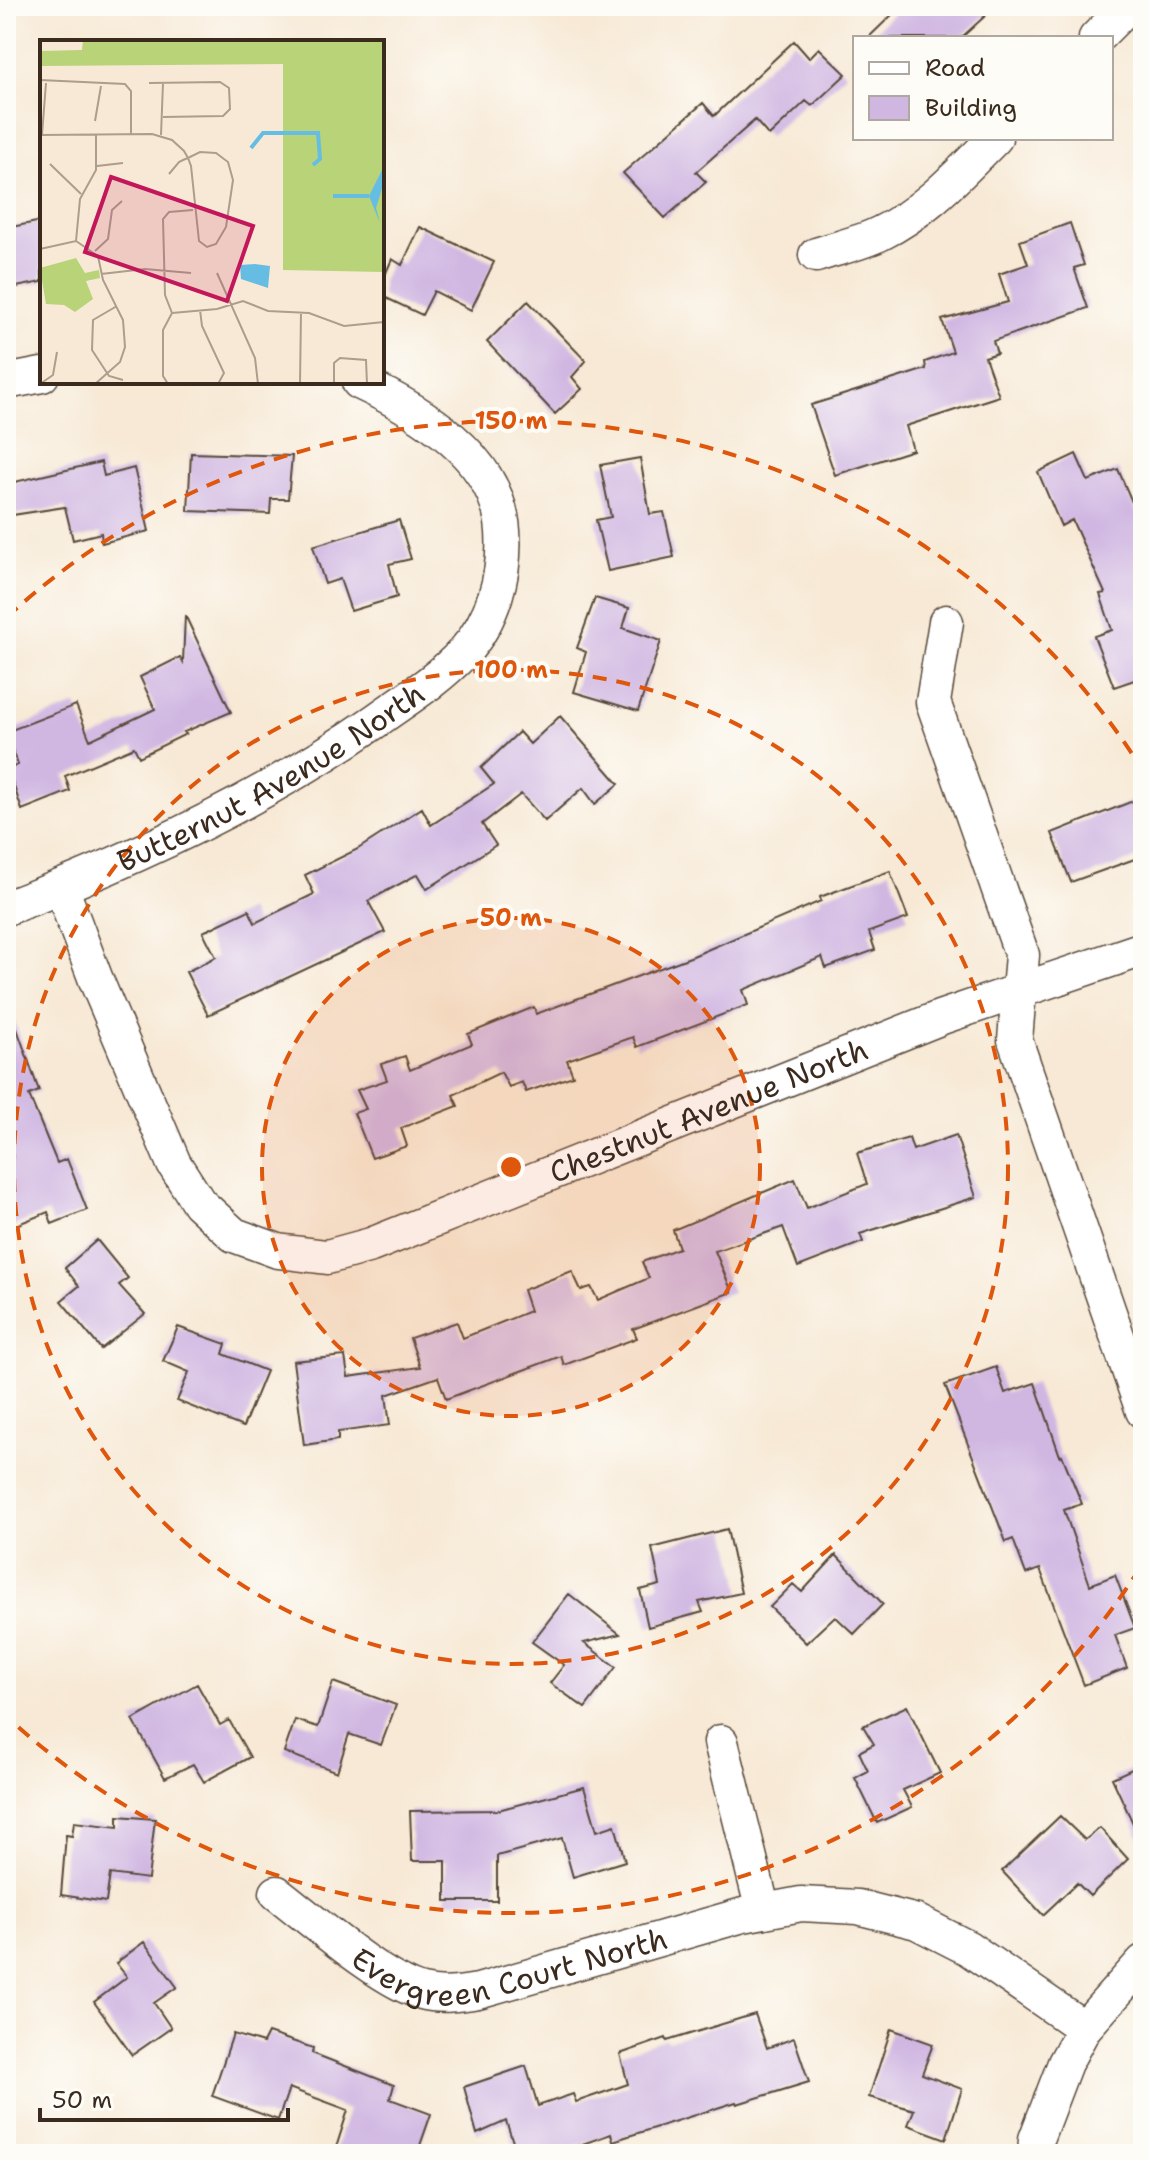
<svg xmlns="http://www.w3.org/2000/svg" width="1149" height="2160" font-family="'Shantell Sans',sans-serif">
<style>
.building{fill:#d0b7e2}
.lines{fill:none;stroke-linecap:round;stroke-linejoin:round}
.street-casing{stroke:#574739;stroke-width:37}
.street{stroke:#fff;stroke-width:34}
.ring{fill:none;stroke:#df570d;stroke-width:4;stroke-dasharray:14 10}
.labels{text-anchor:middle;dominant-baseline:central;stroke-width:8;stroke-linejoin:round;paint-order:stroke}
.street-label{font-size:30px;fill:#3b2a1e;stroke:#fdfcf7}
.inset-river{fill:none;stroke:#66bde3;stroke-width:4}
.inset-road{fill:none;stroke:#ac9d8c;stroke-width:2}
.view{fill:#c2185b;fill-opacity:0.15;stroke:#c2185b;stroke-width:4}
.inset-edge{fill:none;stroke:#3b2a1e;stroke-width:4}
.centre{fill:#df570d;stroke:#fdfcf7;stroke-width:4}
.ring-label{font-size:24px;text-anchor:middle;font-weight:bold;fill:#df570d;stroke:#fdfcf7;stroke-width:8;stroke-linejoin:round;paint-order:stroke}
</style>
<rect width="100%" height="100%" fill="#fdfcf7"/>
<filter id="ink" filterUnits="userSpaceOnUse"><feTurbulence type="fractalNoise" baseFrequency=".0125" numOctaves="2"/><feDisplacementMap in="SourceGraphic" scale="16" xChannelSelector="R" yChannelSelector="G"/><feConvolveMatrix kernelMatrix="1 2 1 2 8 2 1 2 1" color-interpolation-filters="sRGB"/></filter>
<filter id="wash" filterUnits="userSpaceOnUse"><feTurbulence type="fractalNoise" baseFrequency=".006" numOctaves="4" result="noise"/><feDisplacementMap in="SourceGraphic" scale="32" xChannelSelector="R" yChannelSelector="G"/><feGaussianBlur stdDeviation="1.8" result="paint"/><feColorMatrix in="noise" values="0 0 0 0 0 0 0 0 0 0 0 0 0 0 0 0 0 1.4 0 .05"/><feComposite in="paint" operator="in"/></filter>
<g filter="url(#wash)">
<rect width="100%" height="100%" fill="#f7e9d5"/>
<g id="blocks">
<path class="building" d="M901,6H996L961,38H868Z
M794,41L809,58L819,48L846,74L812,106L806,101L769,136L755,120L696,172L706,182L665,218L623,173L703,103L714,116Z
M42,221V282L6,289V228Z
M1070,223L1084,265L1074,268L1088,308L993,341L997,353L985,357L999,396L906,426L913,450L835,475L811,405L926,369L925,362L953,352L942,320L1008,302L999,274L1028,264L1020,241Z
M420,227L494,262L471,310L434,291L422,315L382,296V282L392,259L402,265Z
M528,301L586,361L572,377L582,389L555,414L487,342Z
M191,453L292,456L288,499H271L270,514L188,511Z
M1076,454L1088,481L1118,469L1143,528V677L1114,687L1094,636L1112,630L1100,594L1105,593L1072,520L1061,526L1038,472Z
M640,458L650,514L664,512L674,557L608,571L596,520L611,517L600,465Z
M101,462L104,476L134,468L149,531L102,543L101,533L73,540L65,507L6,516V484Z
M399,520L411,559L389,564L397,597L351,611L340,579L325,584L313,546Z
M595,598L629,608L623,628L661,641L638,711L574,692L586,652L577,648Z
M185,615L231,712L184,732L186,734L139,757L134,747L65,776L70,791L22,810L8,769L18,765L6,732L76,705L90,740L155,709L140,677L180,657L183,662Z
M560,716L619,784L595,804L583,788L545,821L521,794L482,824L496,845L427,889L418,874L368,901L385,932L208,1015L186,972L216,957L203,932L249,910L255,923L314,894L305,875L358,849L422,808L431,825L494,784L481,768L519,732L530,744Z
M1143,797V856L1071,882L1052,833Z
M890,871L908,918L869,932L875,950L826,968L822,957L743,990L748,1005L637,1047L633,1037L567,1060L573,1076L526,1092L522,1082L509,1087L501,1072L453,1095L458,1106L401,1128L407,1146L372,1158L354,1113L366,1109L357,1090L387,1080L381,1064L405,1056L410,1070L472,1044L468,1034L534,1007L536,1014L693,956L821,901L820,897Z
M10,1009L39,1091L29,1095L57,1163L67,1159L87,1210L52,1224L48,1212L6,1229V1010Z
M956,1135L976,1197L860,1234L863,1242L798,1267L783,1227L715,1251L732,1292L633,1329L637,1338L564,1365L561,1356L446,1399L438,1377L386,1395L390,1425L338,1432V1440L304,1445L293,1361L345,1356L348,1377L420,1367L410,1338L457,1322L463,1338L530,1311L523,1290L572,1271L581,1290L591,1287L598,1300L649,1278L642,1262L679,1248L673,1230L795,1179L807,1208L867,1184L857,1153L909,1138L913,1150Z
M97,1240L128,1278L119,1285L145,1314L101,1349L61,1301L79,1286L65,1268Z
M178,1327L226,1344L223,1354L266,1371L243,1427L177,1401L189,1372L163,1361Z
M996,1367L1005,1393L1035,1383L1060,1456L1062,1455L1082,1504L1064,1510L1090,1585L1115,1575L1135,1628L1115,1635L1127,1668L1084,1685L1040,1569L1026,1574L1013,1539L1006,1542L945,1385Z
M727,1529L741,1593L699,1602L703,1612L648,1627L640,1590L660,1585L652,1548Z
M836,1555L883,1604L854,1634L835,1616L806,1643L770,1607L793,1584L802,1592Z
M569,1594L620,1634L584,1643L616,1667L585,1708L550,1683L564,1665L532,1642Z
M333,1682L396,1705L381,1745L349,1734L337,1772L284,1752L295,1720L318,1727Z
M197,1684L220,1725L229,1720L250,1757L204,1782L193,1764L165,1778L133,1720Z
M907,1706L940,1773L903,1790L912,1807L877,1823L855,1778L868,1771L859,1752L874,1744L863,1726Z
M1143,1764V1845L1112,1778Z
M584,1787L597,1831L615,1825L625,1861L573,1877L562,1838L497,1856V1901H446V1861H412L410,1811L498,1810Z
M118,1816L155,1819L148,1879L110,1874L106,1902L61,1895L66,1835L72,1836L74,1822L118,1827Z
M1060,1816L1085,1840L1100,1828L1128,1859L1090,1896L1077,1883L1043,1915L1002,1871Z
M144,1942L177,1987L154,2003L171,2028L132,2055L94,2002L127,1977L116,1963Z
M755,2014L767,2048L794,2038L809,2082L737,2104L736,2102L613,2141L611,2134L554,2154H517L506,2121L477,2134L464,2087L526,2066L538,2106L573,2094L576,2102L628,2084L620,2054L666,2038L667,2041Z
M891,2029L933,2044L922,2074L962,2089L946,2139L908,2125L914,2110L869,2097Z
M268,2033L313,2048L312,2053L394,2085L390,2099L431,2114L417,2154H334L348,2110L289,2088L278,2120L212,2096L233,2034L263,2043Z"/>
</g>
</g>
<g filter="url(#ink)">
<use href="#blocks" fill-opacity="0" stroke="#574739" stroke-width="2"/>
<g class="lines">
<g class="street-casing">
<g id="street">
<path d="M1096,38L1128,6"/>
<path d="M816,255C837,248 861,243 881,233C926,211 960,173 995,138"/>
<path d="M6,382L42,375"/>
<path d="M946,622L933,702L1022,955L1015,1040L1143,1411"/>
<path id="s1" d="M61,887L96,980L174,1164L199,1203L234,1235L278,1251L327,1257L371,1245L942,1017L1143,949"/>
<path id="s2" d="M6,908C137,859 262,800 377,720C406,699 438,680 463,653C493,621 506,574 503,531C498,456 419,410 359,382"/>
<path d="M721,1742L763,1911"/>
<path id="s3" d="M277,1893C311,1919 384,1983 422,1992C441,1997 460,1994 478,1991L743,1915L801,1904L858,1907L917,1922L968,1948L1084,2028"/>
<path d="M1035,2154L1036,2139L1065,2063L1084,2028L1143,1962"/>
</g>
</g>
<use href="#street" class="street"/>
</g>
</g>
<circle cx="511" cy="1167" r="249" fill="#df570d" fill-opacity=".12"/>
<g class="ring">
<circle cx="511" cy="1167" r="249"/>
<circle cx="511" cy="1167" r="497"/>
<path d="M1140 1568A746 746 0 0 1 7 1717M7 617A746 746 0 0 1 1140 766"/>
</g>
<g class="labels">
<g class="street-label">
<text stroke="none"><textPath href="#s2" startOffset="296">Butternut Avenue North</textPath></text>
<text stroke="none"><textPath href="#s1" startOffset="898">Chestnut Avenue North</textPath></text>
<text stroke="none"><textPath href="#s3" startOffset="264">Evergreen Court North</textPath></text>
</g>
</g>
<g transform="translate(40 40)">
<rect width="344" height="344" fill="#f7e9d5"/>
<path d="M43,0H344V232L243,230V24L0,26V11L42,10ZM36,218L45,233L59,230L60,238L46,241L53,259L35,272L24,265L6,264L0,228Z" fill="#b8d378"/>
<path d="M342,130H344V142L336,168L340,183L329,156ZM215,224L230,226L228,248L201,239L200,225Z" fill="#66bde3"/>
<path class="inset-river" d="M211,108L223,93H278L280,119L273,125M293,156H329"/>
<path class="inset-road" d="M0,40L85,44L91,51V94M109,43L180,42L189,48L190,69L183,76L123,77M55,81L61,46M0,95L112,94L132,100L144,111L148,118L151,126L159,201L167,207L176,204L186,187L193,140L188,122L176,113L160,112L148,118L143,120L139,122L129,134M2,95L6,43M121,95L123,43M10,124L41,154M57,126L83,123M0,168V193M36,201L40,159L56,130V95M0,209L36,201L58,216L63,240L83,280L85,307L80,322L55,344M55,211L68,199L72,170L82,161M177,233L215,318L218,344M61,234L105,229L151,233M77,266L53,280L52,310L69,336L83,340M160,270L162,286L184,333L178,344M132,273L177,269L203,261L228,271L269,273L304,286L344,282M132,273L125,255L123,179L129,172L153,170M0,344L13,335L17,312M128,344L123,336V290L132,273M260,344L261,272M294,344V323L300,318L326,320L327,344"/>
<path class="view" d="M71,137L213,186L187,261L45,212Z"/>
<rect width="344" height="344" class="inset-edge"/>
</g>
<circle cx="511" cy="1167" r="12" class="centre"/>
<g class="ring-label">
<text x="511" y="429">150 m</text>
<text x="511" y="678">100 m</text>
<text x="511" y="926">50 m</text>
</g>
<rect width="1149" height="2160" fill="none" stroke="#fdfcf7" stroke-width="32"/>
<rect x="853" y="36" width="260" height="104" fill="#fdfcf7" stroke="#afa8a0" stroke-width="2"/>
<rect x="869" y="62" width="40" height="12" fill="#ffffff" stroke="#afa8a0" stroke-width="2"/>
<text x="925" y="76" font-size="24" fill="#3b2a1e">Road</text>
<rect x="869" y="96" width="40" height="24" fill="#d0b7e2" stroke="#afa8a0" stroke-width="2"/>
<text x="925" y="116" font-size="24" fill="#3b2a1e">Building</text>
<path d="M40 2108v12h248v-12" fill="none" stroke="#3b2a1e" stroke-width="4"/>
<text x="52" y="2108" font-size="24" fill="#3b2a1e" stroke="#fdfcf7" stroke-width="6" paint-order="stroke">50 m</text>
</svg>
